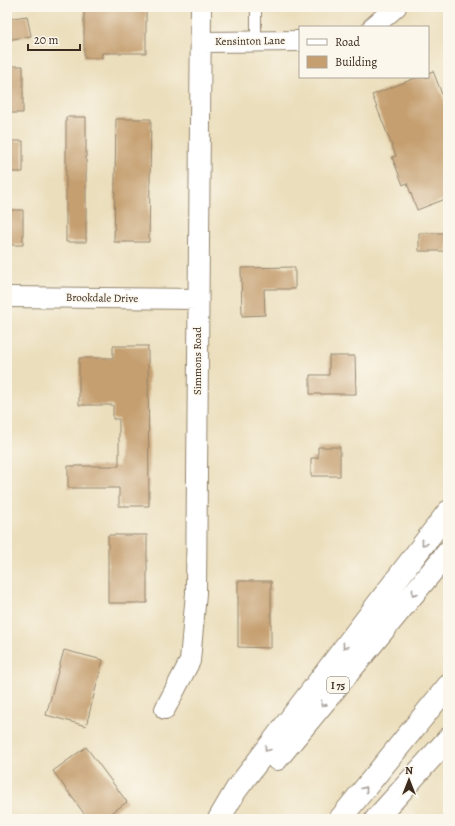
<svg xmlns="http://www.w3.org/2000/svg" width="455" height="826" font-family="Alegreya,serif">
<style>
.building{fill:#c59f6f}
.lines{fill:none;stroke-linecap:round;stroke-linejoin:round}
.service-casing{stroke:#93846d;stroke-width:12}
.minor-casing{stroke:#93846d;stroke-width:22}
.motorway-casing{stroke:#93846d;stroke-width:24}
.service{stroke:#fff;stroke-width:10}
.minor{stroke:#fff;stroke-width:20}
.motorway{stroke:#fff;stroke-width:22}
.oneway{stroke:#a79f9a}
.labels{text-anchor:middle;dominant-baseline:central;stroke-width:3;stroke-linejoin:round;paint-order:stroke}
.shield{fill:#fbf7ec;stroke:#75685c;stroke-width:1}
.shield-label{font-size:10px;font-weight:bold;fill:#3b2a1e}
.street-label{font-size:11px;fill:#3b2a1e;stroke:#fbf7ec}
</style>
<rect width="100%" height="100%" fill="#fbf7ec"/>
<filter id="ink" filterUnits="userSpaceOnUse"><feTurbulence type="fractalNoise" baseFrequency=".025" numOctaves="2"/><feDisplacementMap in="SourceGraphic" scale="8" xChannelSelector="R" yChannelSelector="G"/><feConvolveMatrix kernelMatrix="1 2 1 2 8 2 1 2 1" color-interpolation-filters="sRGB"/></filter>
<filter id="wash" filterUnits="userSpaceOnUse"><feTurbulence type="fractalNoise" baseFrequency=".012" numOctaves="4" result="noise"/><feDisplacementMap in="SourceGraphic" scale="16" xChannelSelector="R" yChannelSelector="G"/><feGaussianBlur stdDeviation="0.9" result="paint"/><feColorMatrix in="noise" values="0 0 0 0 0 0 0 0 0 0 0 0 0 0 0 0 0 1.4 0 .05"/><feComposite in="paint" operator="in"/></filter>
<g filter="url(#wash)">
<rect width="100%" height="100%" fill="#ebdebc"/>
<g id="blocks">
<path class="building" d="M84,7H146V53H102V58H84Z
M27,16L31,36L7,40V19Z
M7,66H23V113H7Z
M433,71L448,110V198L417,210L407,183L403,185L392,157L396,156L372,95L418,77H428V73Z
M66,117H86V242H66Z
M116,119H151L149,242H114Z
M7,141H23V172H7Z
M7,210H23V245H7Z
M419,233H448V251H419Z
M295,267V289H264L265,315L242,316L241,268Z
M113,346H148L149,506H119V488H68V466H119V419H113V405H79V358H113Z
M329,356H355L356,394H310V375H329Z
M318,447H340V476H311V458H318Z
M108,535H147V603H108Z
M238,581H271V648L238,647Z
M64,650L103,660L86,726L46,715Z
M86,747L127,802L103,819H88L53,771Z"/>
</g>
</g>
<g filter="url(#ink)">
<use href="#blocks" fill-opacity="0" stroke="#93846d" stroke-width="1"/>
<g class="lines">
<g class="service-casing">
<path id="service" d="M256,41V7"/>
</g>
<g class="minor-casing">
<path id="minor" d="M373,27L396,7
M201,42L300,41
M7,297L198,299
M165,709L190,661L196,593L201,7"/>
</g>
<g class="motorway-casing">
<path id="motorway" d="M277,759L448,552
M219,819L236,790L448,512
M340,819L448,686
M376,819L448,739"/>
</g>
<use href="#service" class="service"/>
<use href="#minor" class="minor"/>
<use href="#motorway" class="motorway"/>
</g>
<defs><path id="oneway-chevron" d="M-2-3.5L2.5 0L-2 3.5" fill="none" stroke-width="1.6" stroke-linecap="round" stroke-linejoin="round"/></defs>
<g class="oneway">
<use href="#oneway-chevron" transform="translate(424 543) rotate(127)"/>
<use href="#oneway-chevron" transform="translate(414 593) rotate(129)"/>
<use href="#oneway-chevron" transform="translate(345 646) rotate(127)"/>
<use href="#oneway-chevron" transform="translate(323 704) rotate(129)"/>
<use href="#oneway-chevron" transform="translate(267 749) rotate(127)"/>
<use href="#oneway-chevron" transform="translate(365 789) rotate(-51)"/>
</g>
</g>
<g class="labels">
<rect class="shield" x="327" y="677" width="22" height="16" rx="3"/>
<g class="shield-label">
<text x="338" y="685">I 75</text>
</g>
<g class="street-label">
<text transform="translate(250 41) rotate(-1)">Kensinton Lane</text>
<text transform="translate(102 298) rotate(1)">Brookdale Drive</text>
<text transform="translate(197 361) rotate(-90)">Simmons Road</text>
</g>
</g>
<rect width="455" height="826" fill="none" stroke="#fbf7ec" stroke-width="24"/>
<rect x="299" y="26" width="130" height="52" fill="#fbf7ec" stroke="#aea59a"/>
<rect x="307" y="39" width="20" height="6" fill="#ffffff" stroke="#aea59a"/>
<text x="335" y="46" font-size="12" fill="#3b2a1e">Road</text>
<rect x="307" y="56" width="20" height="12" fill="#c59f6f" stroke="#aea59a"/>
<text x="335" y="66" font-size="12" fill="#3b2a1e">Building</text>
<g transform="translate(409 780)" stroke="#fbf7ec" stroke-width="3" paint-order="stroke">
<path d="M0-3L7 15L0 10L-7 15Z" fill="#3b2a1e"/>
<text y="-6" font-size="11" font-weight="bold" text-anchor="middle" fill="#3b2a1e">N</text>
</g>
<path d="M28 44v6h52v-6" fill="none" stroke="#3b2a1e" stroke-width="2"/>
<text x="34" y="44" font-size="12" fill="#3b2a1e" stroke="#fbf7ec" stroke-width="3" paint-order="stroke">20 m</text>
</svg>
